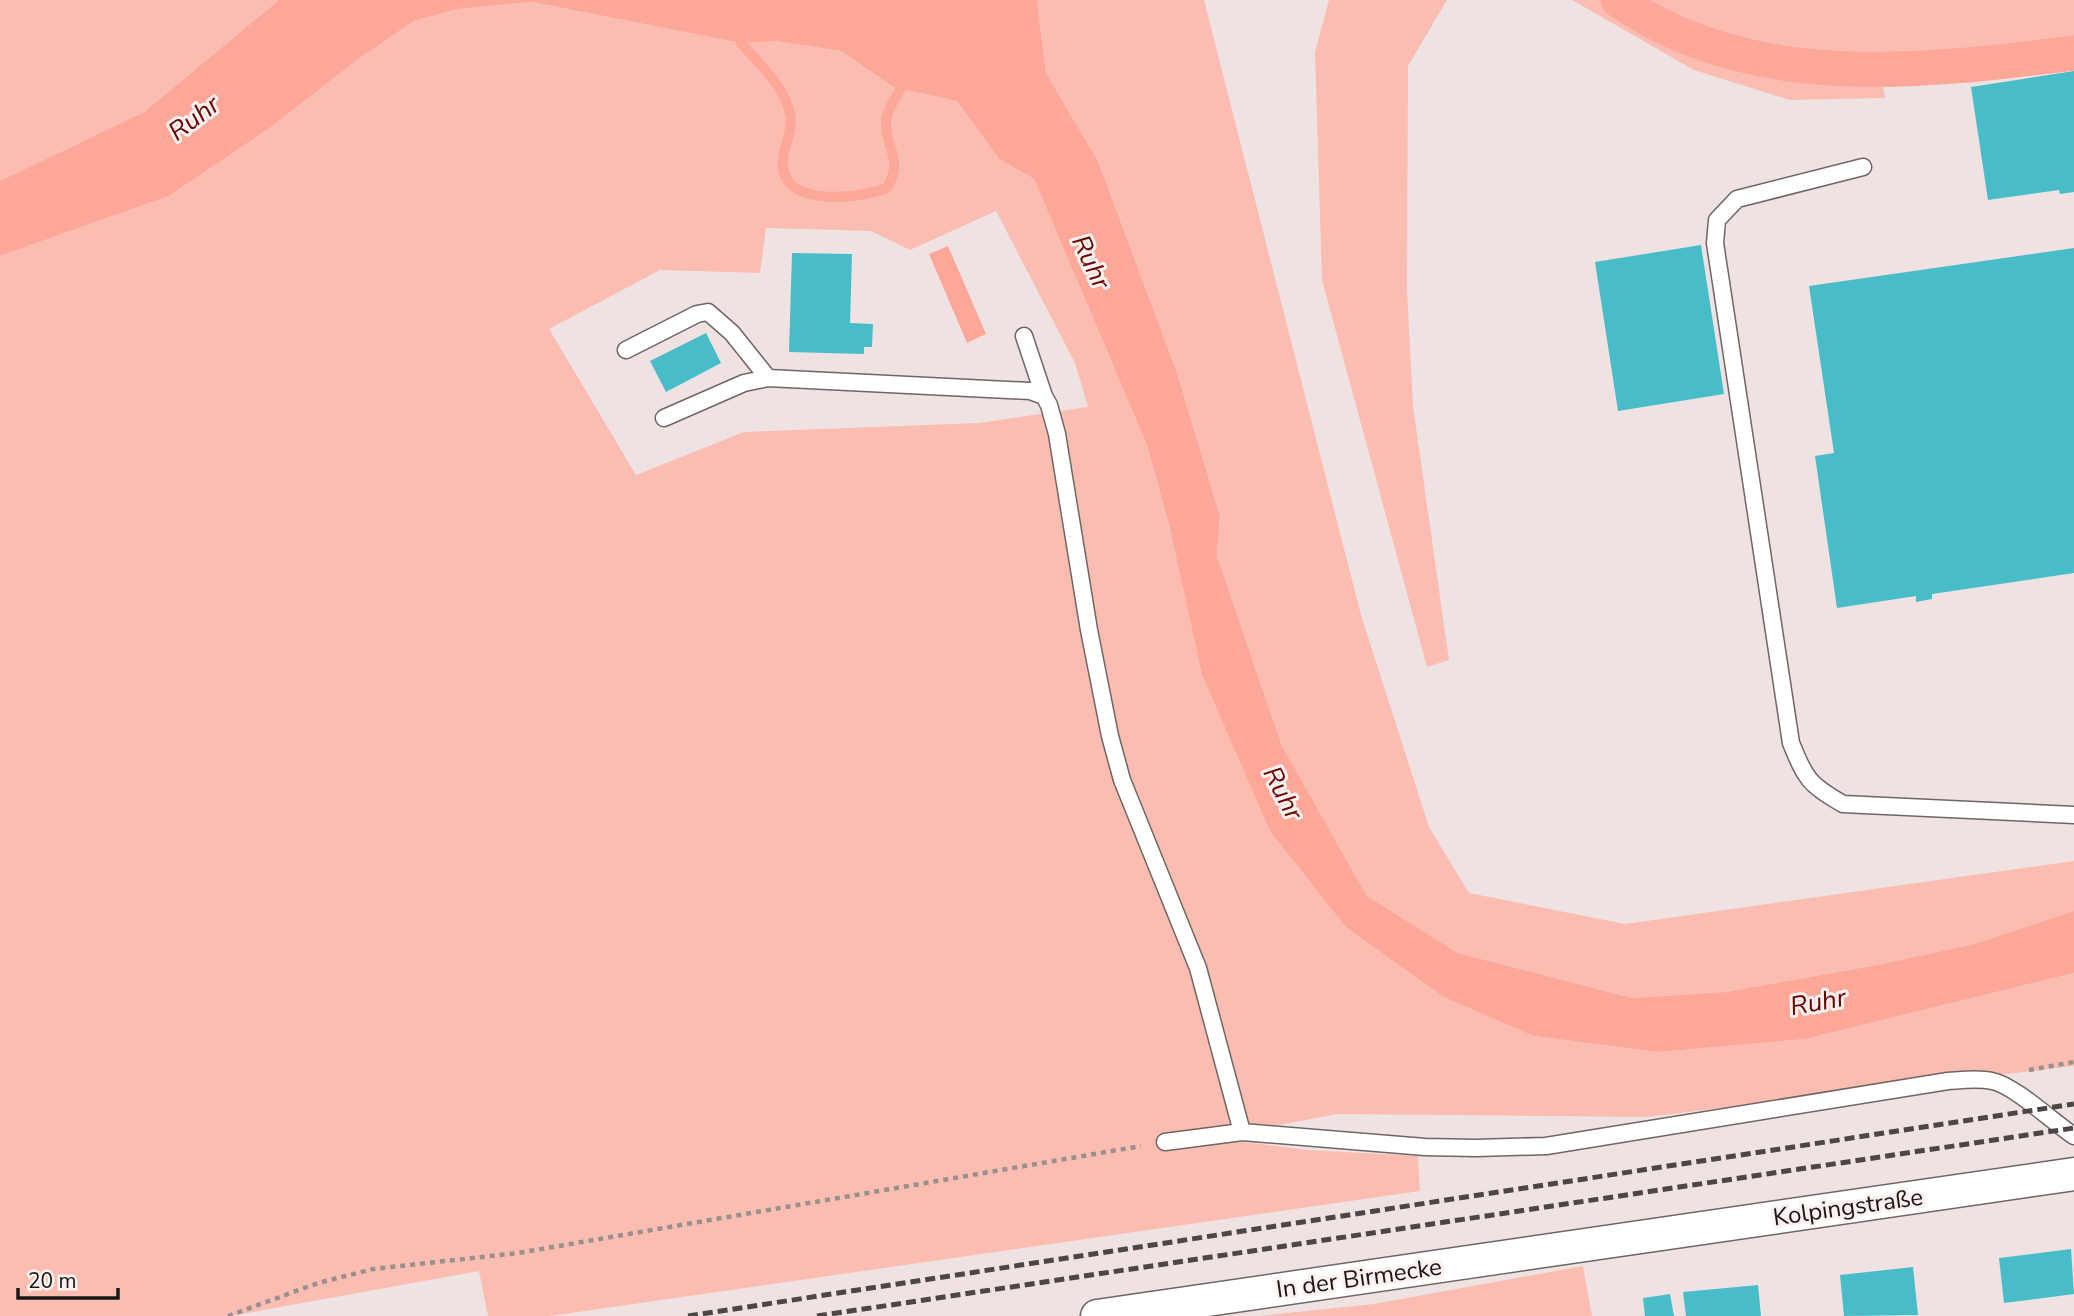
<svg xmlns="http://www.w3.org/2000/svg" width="2074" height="1316" font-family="'Nunito Sans',sans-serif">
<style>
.green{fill:#fbbdb2;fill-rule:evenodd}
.water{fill:#fda799}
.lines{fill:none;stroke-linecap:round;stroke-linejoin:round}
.stream{stroke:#fda799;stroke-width:10}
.canal{stroke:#fda799;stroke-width:35}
.building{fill:#48bdc8}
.service-casing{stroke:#6f6664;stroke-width:19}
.minor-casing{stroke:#6f6664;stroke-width:35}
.path{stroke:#98908f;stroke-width:4.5;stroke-dasharray:5 5;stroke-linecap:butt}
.service{stroke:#fff;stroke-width:16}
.minor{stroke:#fff;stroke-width:32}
.rail{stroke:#4c4746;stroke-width:5;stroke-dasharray:10 5;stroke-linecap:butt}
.labels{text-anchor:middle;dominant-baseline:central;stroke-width:6;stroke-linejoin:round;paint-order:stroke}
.street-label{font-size:24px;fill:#191615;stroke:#fbf1ef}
.water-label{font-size:26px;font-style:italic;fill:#6b0301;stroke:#fbf1ef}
</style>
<rect width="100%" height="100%" fill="#eee3e2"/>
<path class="green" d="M0,0H279L144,112L0,181Z
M1037,0H1204L1361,615L1429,827L1469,893L1625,924L2074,861V911L1974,944L1882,964L1726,992L1632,998L1458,953L1367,896L1282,746L1217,556L1220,516L1176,370L1098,161L1046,73Z
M1329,0H1447L1408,66L1407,290L1413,406L1449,660L1427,667L1322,280L1315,52Z
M1572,0H2074V38L1949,58L1773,54L1772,74L1882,81L1885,98L1790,100L1694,70Z
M532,2L741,43L776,41L841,51L893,87L957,101L999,159L1034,179L1147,445L1171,532L1270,831L1534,1036L1659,1052L1805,1039L2074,973V1066L1647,1117L1337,1114L1211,1138L1308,1150L1418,1156L1420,1191L550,1316H488L479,1271L231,1316H0V256L169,196L271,127L361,57L414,21L458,9ZM996,211L1075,363L1088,407L979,423L744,432L636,475L549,329L660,270L760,273L766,228L871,231L910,250Z
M1583,1266L1592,1316H1259L1374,1304Z"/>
<path class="water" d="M279,0H1037L1046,73L1098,161L1176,370L1220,516L1217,556L1282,746L1367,896L1458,953L1632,998L1726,992L1882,964L1974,944L2074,911V973L1805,1039L1659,1052L1534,1036L1444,997L1346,927L1270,831L1202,674L1171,532L1147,445L1034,179L999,159L957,101L893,87L841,51L776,41L741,43L532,2L458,9L414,21L361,57L271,127L169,196L0,256V181L144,112Z
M948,246L986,334L967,343L929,254Z"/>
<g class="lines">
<path class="stream" d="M741,43C758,63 785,86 790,114C794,132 781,149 783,167C786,208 862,198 887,188C904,160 886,150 886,124C886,111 895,99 901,88"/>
<path class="canal" d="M1618,0C1750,93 1922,72 2074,53"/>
</g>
<path class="building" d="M2074,71V192L2060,194L2059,190L1988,200L1971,87Z
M1701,245L1724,394L1618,411L1595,262Z
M2074,248V573L1932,594V599L1916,602V596L1837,608L1815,456L1834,453L1809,286Z
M792,253L852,254L850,323L873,324L872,347H864V354L789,352Z
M706,333L721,363L666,392L650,361Z
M2071,1249L2074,1294L2004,1303L1999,1258Z
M1913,1267L1918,1315L1844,1316L1840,1275Z
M1758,1285L1761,1316H1686L1683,1292Z
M1670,1294L1674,1316H1645L1643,1298Z"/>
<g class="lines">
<g class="service-casing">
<path id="service" d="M1863,167L1737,199L1717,220L1715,243L1791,743C1806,779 1808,784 1843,804L2074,815
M1024,336L1044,396
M626,350L697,314L708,312L732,333L768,378
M664,418L744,383L768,378L1030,391L1044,396L1049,405L1057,434L1089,630L1110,736L1122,780L1198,968L1242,1132
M1165,1142L1242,1132L1425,1147L1476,1148L1546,1146L1948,1081C1963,1080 1978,1078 1992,1081C2014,1085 2054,1123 2074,1136"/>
</g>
<g class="minor-casing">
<path id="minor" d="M1097,1316L2074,1174"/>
</g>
<path class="path" d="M2029,1070L2074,1062
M228,1316L318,1283L373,1269L518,1253L1141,1146"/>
<use href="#service" class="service"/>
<use href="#minor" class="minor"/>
<path class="rail" d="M688,1316L2074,1104
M817,1316L2074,1128"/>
</g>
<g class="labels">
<g class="street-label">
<text transform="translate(1848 1207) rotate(-8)">Kolpingstraße</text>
<text transform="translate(1359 1278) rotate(-8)">In der Birmecke</text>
</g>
<g class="water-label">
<text transform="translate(194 118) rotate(-37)">Ruhr</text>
<text transform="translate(1091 262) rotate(65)">Ruhr</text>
<text transform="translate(1283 793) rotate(63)">Ruhr</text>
<text transform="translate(1818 1002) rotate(-10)">Ruhr</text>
</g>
</g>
<path d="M18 1288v10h100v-10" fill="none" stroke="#191615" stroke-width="3.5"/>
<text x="28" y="1288" font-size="21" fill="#191615" stroke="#fbf1ef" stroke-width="5" paint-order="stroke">20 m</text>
</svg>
